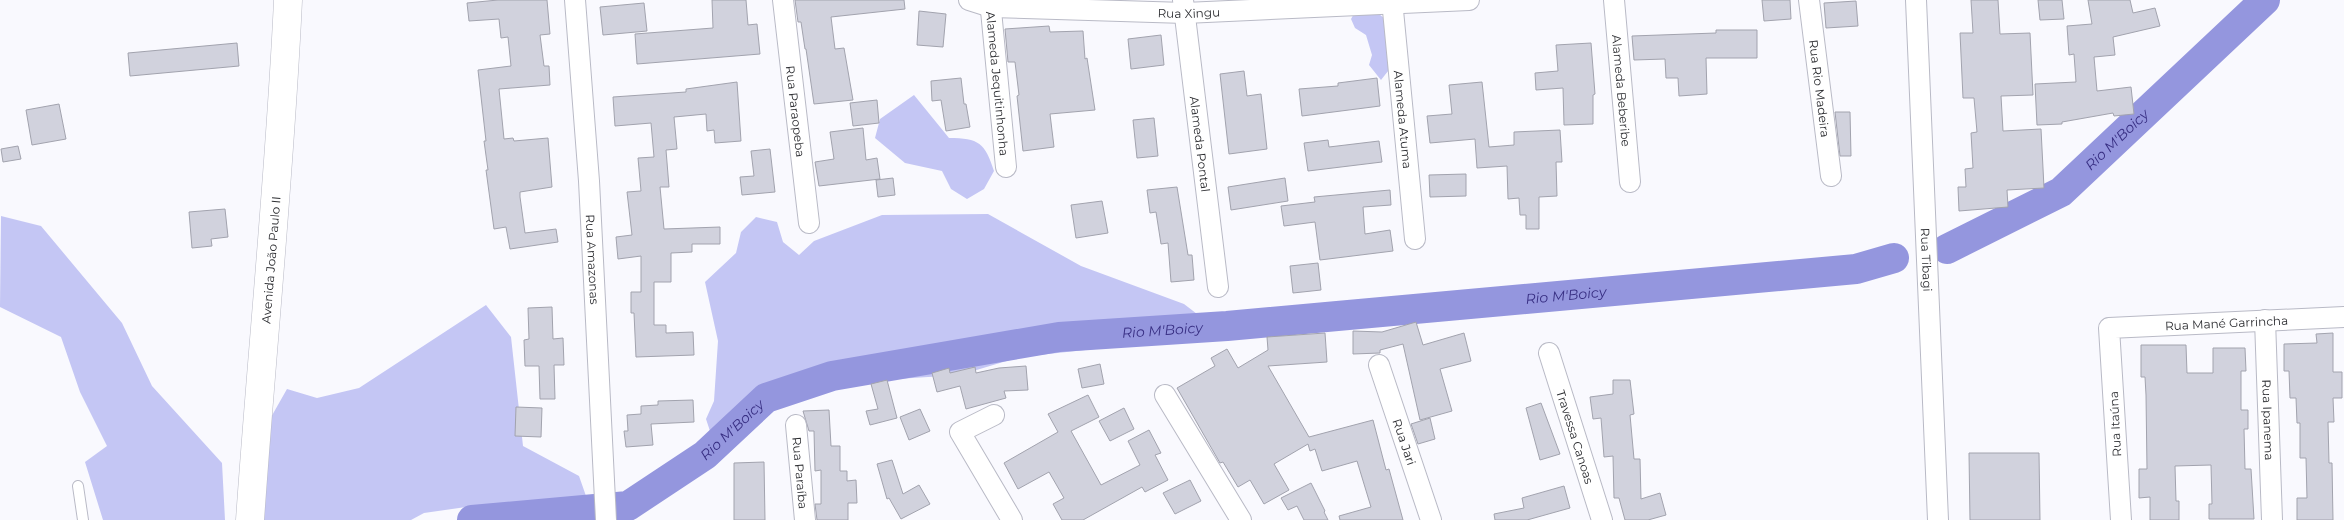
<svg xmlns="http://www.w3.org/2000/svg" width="2344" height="520" font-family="Montserrat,sans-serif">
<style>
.green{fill:#c4c6f4}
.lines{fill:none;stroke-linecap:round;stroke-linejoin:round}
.river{stroke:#9496de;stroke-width:30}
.building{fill:#d1d2dd;stroke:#a2a3ae}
.service-casing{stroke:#b9bac6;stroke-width:12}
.minor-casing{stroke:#b9bac6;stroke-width:22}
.secondary-casing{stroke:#b9bac6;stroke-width:29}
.service{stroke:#fff;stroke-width:10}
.minor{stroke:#fff;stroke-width:20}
.secondary{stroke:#fff;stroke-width:28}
.labels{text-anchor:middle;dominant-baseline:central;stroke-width:4;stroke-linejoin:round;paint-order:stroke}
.street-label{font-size:12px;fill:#2c2d31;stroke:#fff}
.water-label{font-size:14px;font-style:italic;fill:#382f83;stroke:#fff}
</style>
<rect width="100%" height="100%" fill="#f9f9fe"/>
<path class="green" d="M1372,8L1385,19L1392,66L1381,80L1369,65L1372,55L1366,35L1355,28L1351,19L1355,12Z
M914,95L949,138C979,138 985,143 994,171L984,189L967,199L951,189L942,171L905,163L875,138L880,119Z
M988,214L1081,266L1184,304L1201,317L1198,338L1020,357L960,375L817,384L780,400L751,429L712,437L706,419L714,401L718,341L705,282L736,253L741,232L756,217L777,222L783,242L799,255L814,241L882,215Z
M1,216L41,226L122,323L152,386L222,463L225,520H103L85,462L107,446L80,392L61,337L0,307Z
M486,305L511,337L523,446L579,476L586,496L548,508L487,504L424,513L411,520H262L266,426L287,389L317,398L359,388Z"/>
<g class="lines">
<g class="river">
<path id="s1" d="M1947,249L2061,192L2265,0"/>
<path id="s2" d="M472,520L628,506L705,455L766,398L832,376L1059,337L1227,326L1856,269L1894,258"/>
</g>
</g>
<path class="building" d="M498,0H547L550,34L540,35L544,66H549L550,85L499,89L504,139L513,138L514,141L548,138L552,187L520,192V197L525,233L556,229L558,242L510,249L506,227L494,229L486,170H488L484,141H486L478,70L511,66L508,37L501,38L499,19L469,21L467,3Z
M712,0H746L748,25L757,24L760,54L637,64L635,34L713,28Z
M795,0H904L905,9L831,17L835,49L844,48L853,100L814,104L806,49H805L801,22H798Z
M1762,0H1790L1791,19L1764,21Z
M1971,0H1998L2000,34L2030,33L2033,95L2001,96L2003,131L2041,129L2044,188L2007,190L2008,207L1959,211L1958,187H1966L1965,169L1973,168L1971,133L1977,132L1974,98H1963L1960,33H1973Z
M2038,0H2062L2064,19L2040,20Z
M2088,0H2130L2133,13L2155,8L2160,26L2113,37L2115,55L2094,57L2097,91L2131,87L2134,114L2114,116L2113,113L2062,122V124L2037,125L2035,84L2076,82L2074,54L2069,55L2067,26L2092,24Z
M1856,1L1858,26L1826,28L1824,3Z
M644,3L647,31L603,35L600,7Z
M919,11L946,14L943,47L917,45Z
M1049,26L1050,32L1083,31L1085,59L1087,58L1095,110L1050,114L1054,147L1023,151L1017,96L1019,95L1015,62H1008L1005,29Z
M1716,30H1757V58H1706L1707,94L1679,96L1678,78H1666L1665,59L1634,60L1632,36L1716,33Z
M1161,35L1164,65L1131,69L1128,39Z
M237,43L239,66L130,76L128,53Z
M1591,43L1595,94L1593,95V124L1564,125L1563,88L1536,90L1535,73L1558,71L1556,45Z
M1244,71L1247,96L1261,94L1267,149L1229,154L1220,74Z
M961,78L964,104H966L970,127L946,131L941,100L932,101L931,81Z
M1377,78L1380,106L1302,116L1299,89L1338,86V83Z
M737,82L741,141L715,143L714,130L707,131L706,114L674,117L677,149L666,150L669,187H660L664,229L720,227V244H692V252L671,253V282H654V325H666V333L693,332L694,355L636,357L634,313H631V292H641V256L618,259L616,237L632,235L627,192L641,191L638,158L654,157L651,123L615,126L613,97L686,92V89Z
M1482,82L1489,147L1514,145V132L1560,130L1562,162H1556L1557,196L1539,197V229H1526V215H1520L1519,198L1508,199L1507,166L1477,168L1475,139L1430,143L1427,116L1452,114L1449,85Z
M877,100L879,123L853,126L850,103Z
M59,104L66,139L32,145L26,110Z
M1835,112H1850L1851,156H1840Z
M1154,118L1158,156L1137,158L1133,120Z
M863,128L866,160L877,158L880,179L819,186L815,162L834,159L830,132Z
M1328,140L1329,147L1379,141L1382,162L1308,171L1304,143Z
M18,146L21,159L3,162L1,149Z
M770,149L775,192L742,195L740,177L754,176L751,151Z
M1466,174V196L1430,197L1429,175Z
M893,178L895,195L878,197L876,180Z
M1285,178L1288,201L1231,210L1228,187Z
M1177,187L1188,255H1192L1194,280L1171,282L1168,243L1161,244L1156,212L1150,213L1147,190Z
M1390,190L1391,205L1363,207L1365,234L1390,230L1393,251L1320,260L1315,222L1284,226L1281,206L1315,202L1314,197Z
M1102,201L1108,233L1076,238L1071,205Z
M225,209L228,237L211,239L212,246L192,248L189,212Z
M1318,263L1321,290L1293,293L1290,266Z
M552,307L553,339L563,338L564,365H554L555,399H540L539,366H525L524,340L529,339L528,308Z
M1416,322L1423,345L1464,333L1471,361L1440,369L1452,411L1420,420L1403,344L1380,350V353L1353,354V331L1382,332Z
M1325,333L1327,362L1268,366L1309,437L1373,420L1386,470L1389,469L1403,520H1340L1339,516L1371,507L1357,461L1322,471L1315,449L1310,451L1308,444L1274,464L1289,490L1264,504L1250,480L1238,487L1223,462L1220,463L1177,388L1215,366L1211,358L1227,349L1238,368L1268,350L1267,337Z
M2333,333V372H2342V398H2333L2334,422H2328L2329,463H2332L2333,520H2297V498H2307L2306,458H2300V423H2297L2296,398H2290L2289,371H2284V344L2317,343L2316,334Z
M2141,345H2186L2187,373H2213V348H2245L2246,371H2241V410H2248V429H2244L2245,469H2251L2254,519H2209V504H2212L2211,465L2175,466L2176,501H2179V520H2150V497L2139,498V469H2147L2146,395L2145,377H2141Z
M1100,364L1104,384L1082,388L1078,369Z
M1026,366L1028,390L1004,391L1006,398L966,409L960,386L937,392L932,373L949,368L950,373L975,367L976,373L999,368Z
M887,380L897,418L870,425L866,411L878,409L871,384Z
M1613,380H1630L1634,414L1630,415L1634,459H1640L1641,499L1660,493L1666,515L1648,520H1625L1619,498H1614L1613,456L1604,457L1601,418L1593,419L1590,397L1613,394Z
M1088,395L1099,417L1071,431L1101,485L1140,465L1128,441L1149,430L1161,453L1155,455L1168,480L1145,492L1142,487L1083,520H1062L1053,504L1064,498L1049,472L1018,489L1004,463L1058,432L1048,414Z
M693,400L694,422L651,424L653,445L626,447L624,431H628L627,415L641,414V406L658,405V401Z
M1541,403L1560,454L1540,460L1526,408Z
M516,407L542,408L541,437L515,436Z
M1124,408L1134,429L1110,441L1099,421Z
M920,409L930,431L909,440L900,417Z
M829,410L831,446H840V471H847V481L856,480L857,503H848V520H817L815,504H821V470L815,471L814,431H809L803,411Z
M1430,418L1435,439L1418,444L1411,424Z
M1969,453H2039L2040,520H1970Z
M892,460L903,494L919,485L930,504L901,519L889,498L887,499L877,464Z
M764,462L765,520H734V463Z
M1190,480L1201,501L1175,514L1163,493Z
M1311,483L1325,511L1324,512L1328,520H1304L1297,506L1288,510L1281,498Z
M1564,486L1570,508L1527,520H1495L1494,514L1524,508L1522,498Z"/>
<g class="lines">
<g class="service-casing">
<path id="service" d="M78,486L83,520"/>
</g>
<g class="minor-casing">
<g id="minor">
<path id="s3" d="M575,0L589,181L606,520"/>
<path id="s4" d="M783,0L809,223"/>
<path id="s5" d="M969,0L991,7L1185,13L1469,0"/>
<path id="s6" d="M990,0L1006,167"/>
<path id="s7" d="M1183,0L1218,287"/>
<path id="s8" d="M1392,0L1415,239"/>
<path id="s9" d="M1614,0L1630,182"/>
<path id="s10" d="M1809,0L1831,176"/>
<path id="s11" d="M1916,0L1938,520"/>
<path id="s12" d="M2265,320L2272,520"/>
<path id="s13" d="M1549,353L1602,520"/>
<path id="s14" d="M1379,365L1431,520"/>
<path d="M1165,395L1241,520"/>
<path d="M994,415L960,432L1012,520"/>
<path id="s15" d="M796,425L805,520"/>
<path id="s16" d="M2121,520L2109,328L2344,317"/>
</g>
</g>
<g class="secondary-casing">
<g id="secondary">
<path id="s17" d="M250,520C262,347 280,174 288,0"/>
</g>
</g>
<use href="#service" class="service"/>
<use href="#minor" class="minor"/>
<use href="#secondary" class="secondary"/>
</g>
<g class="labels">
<g class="street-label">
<text stroke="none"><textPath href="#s5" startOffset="221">Rua Xingu</textPath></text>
<text stroke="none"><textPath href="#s6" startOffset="84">Alameda Jequitinhonha</textPath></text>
<text stroke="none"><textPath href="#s10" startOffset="89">Rua Rio Madeira</textPath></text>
<text stroke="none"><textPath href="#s9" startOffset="91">Alameda Beberibe</textPath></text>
<text stroke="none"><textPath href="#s4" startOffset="112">Rua Paraopeba</textPath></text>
<text stroke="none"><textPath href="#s8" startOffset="120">Alameda Atuma</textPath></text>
<text stroke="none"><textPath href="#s7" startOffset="145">Alameda Pontal</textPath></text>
<text stroke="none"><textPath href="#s17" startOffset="261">Avenida João Paulo II</textPath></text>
<text stroke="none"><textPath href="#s3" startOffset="260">Rua Amazonas</textPath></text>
<text stroke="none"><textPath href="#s11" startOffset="260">Rua Tibagi</textPath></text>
<text stroke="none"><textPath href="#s16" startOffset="310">Rua Mané Garrincha</textPath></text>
<text stroke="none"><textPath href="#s12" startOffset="100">Rua Ipanema</textPath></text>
<text transform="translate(2115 424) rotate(-93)">Rua Itaúna</text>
<text stroke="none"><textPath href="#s13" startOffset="88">Travessa Canoas</textPath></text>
<text stroke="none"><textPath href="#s14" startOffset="81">Rua Jari</textPath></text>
<text stroke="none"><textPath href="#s15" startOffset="48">Rua Paraíba</textPath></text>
</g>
<g class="water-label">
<text stroke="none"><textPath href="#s1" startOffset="204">Rio M'Boicy</textPath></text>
<text stroke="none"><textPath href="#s2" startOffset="1141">Rio M'Boicy</textPath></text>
<text stroke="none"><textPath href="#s2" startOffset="736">Rio M'Boicy</textPath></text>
<text stroke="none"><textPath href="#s2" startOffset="286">Rio M'Boicy</textPath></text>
</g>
</g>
</svg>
